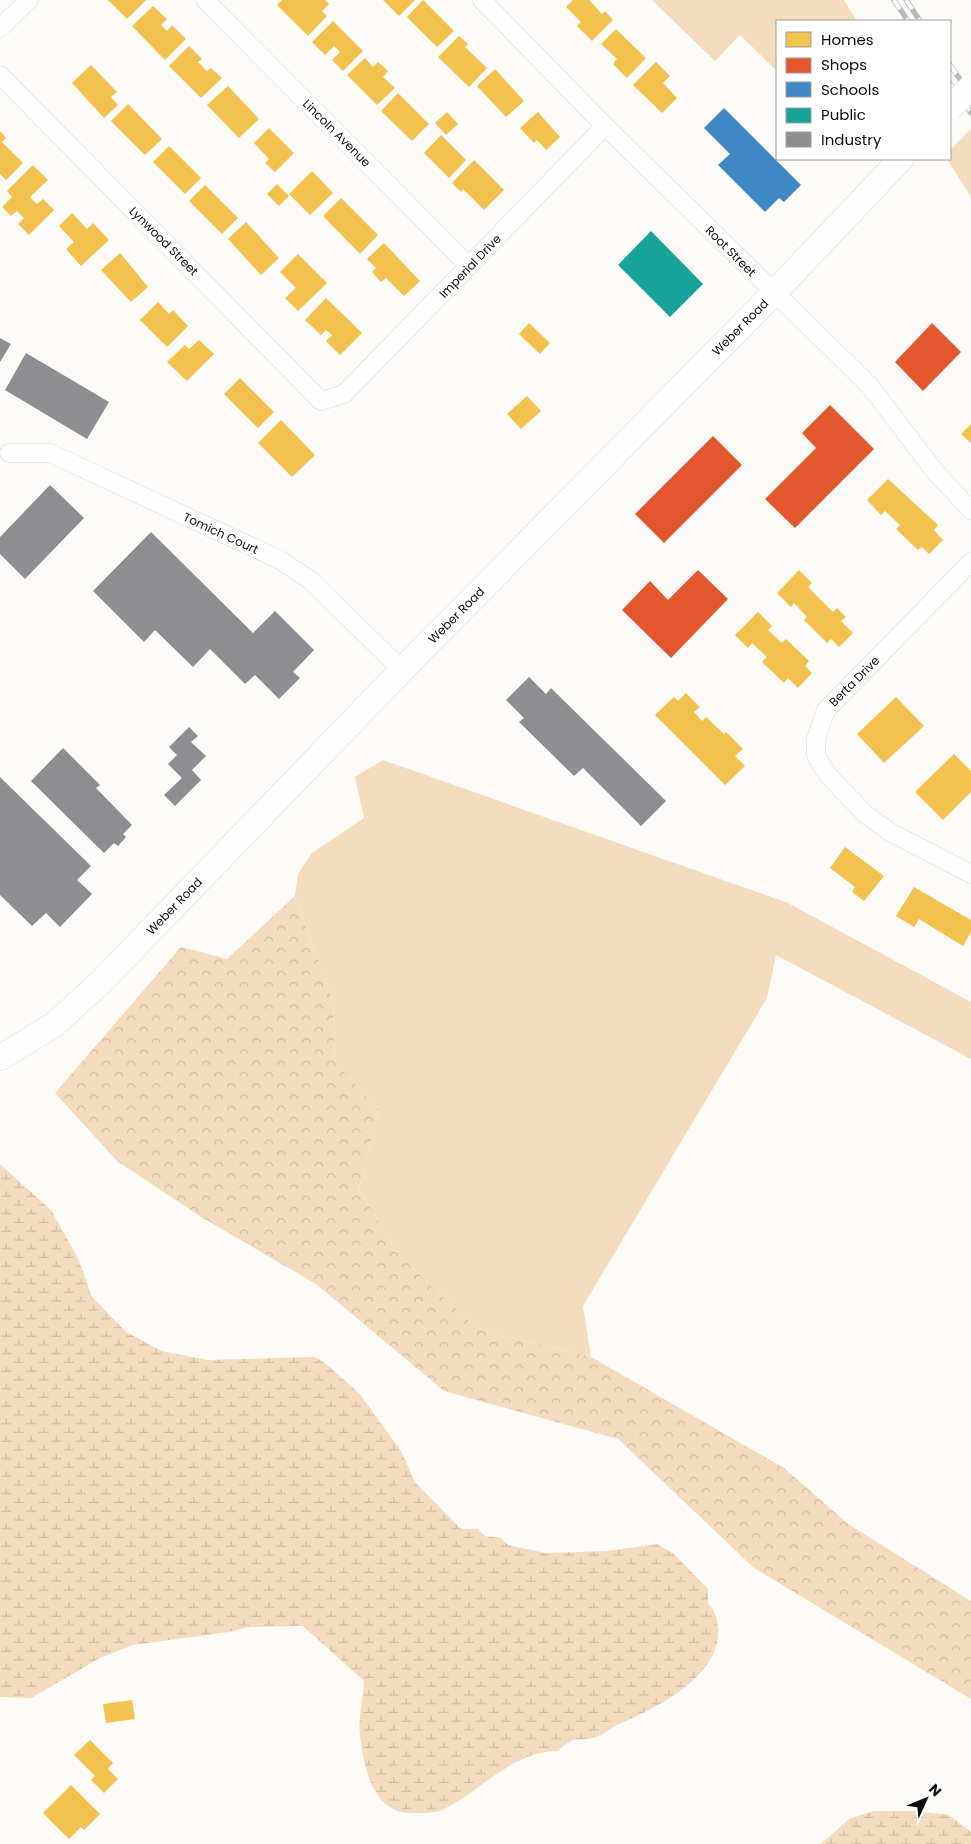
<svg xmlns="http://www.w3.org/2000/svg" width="971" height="1844" font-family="Poppins,sans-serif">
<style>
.green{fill:#f3dcbe}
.forest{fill:url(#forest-crowns)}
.wetland{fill:url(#wetland-marsh)}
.homes{fill:#f2c14e}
.shops{fill:#e4572e}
.schools{fill:#3f88c5}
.public{fill:#17a398}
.industry{fill:#8d8d92}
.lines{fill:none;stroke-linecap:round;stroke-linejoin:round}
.street-casing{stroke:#dad9d6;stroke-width:19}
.secondary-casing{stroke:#dad9d6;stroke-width:26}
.street{stroke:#fffefe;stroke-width:18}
.secondary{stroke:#fffefe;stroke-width:25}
.rail-casing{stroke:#b9b9b8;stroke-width:5.5}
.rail{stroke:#fff;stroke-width:4;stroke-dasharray:11;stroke-linecap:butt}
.secondary-bridge-casing{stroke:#dad9d6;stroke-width:26;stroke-linecap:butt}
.secondary-bridge{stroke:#fffefe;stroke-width:25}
.labels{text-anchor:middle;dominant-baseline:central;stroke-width:5;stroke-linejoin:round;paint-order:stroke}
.street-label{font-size:12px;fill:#0e0c0a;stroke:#fff}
</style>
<defs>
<pattern id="forest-crowns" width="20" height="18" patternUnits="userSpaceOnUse" patternTransform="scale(1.25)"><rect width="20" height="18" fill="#f3dcbe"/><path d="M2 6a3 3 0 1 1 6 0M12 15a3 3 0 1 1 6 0" fill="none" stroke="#cfbca2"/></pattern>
<pattern id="wetland-marsh" width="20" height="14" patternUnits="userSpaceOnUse" patternTransform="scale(1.25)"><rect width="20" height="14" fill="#f3dcbe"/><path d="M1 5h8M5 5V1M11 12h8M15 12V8" fill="none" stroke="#cfbca2"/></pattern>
</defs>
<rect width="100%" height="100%" fill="#fdfbf8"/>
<path class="green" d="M652,0H844L857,21H777V71L740,35L715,61Z
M971,129V197L947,159H950V150Z
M383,760L788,903L971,1002V1059L776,955L767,998L583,1306L591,1357L477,1329L398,1254L359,1188L379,1110L335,1062L333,1001L295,896L298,874L312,853L364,818L355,777Z"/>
<path class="forest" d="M295,896L333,1001L335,1062L379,1110L359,1188L398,1254L477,1329L591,1357L784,1468L848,1524L971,1601V1699L754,1568L618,1439L444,1391L316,1284L201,1217L117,1161L55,1093L181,947L227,959Z"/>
<path class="wetland" d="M0,1164L51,1210L78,1258L92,1297L126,1332L162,1351L207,1360L314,1357L324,1362L359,1393L401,1451L415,1482L461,1529H478L485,1536L501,1538L508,1545L545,1553L607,1551L657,1544L674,1554L708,1589V1603C715,1611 716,1616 718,1627C723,1675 656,1709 619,1724C612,1727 606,1733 599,1736C578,1744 578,1732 558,1751C512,1751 483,1790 444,1809C434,1814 422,1813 410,1813C373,1813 363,1765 360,1735C358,1718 363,1698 364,1681L303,1626L249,1627L229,1632L133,1645L100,1658L31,1698L0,1697Z
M874,1811H913L949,1815L971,1832V1844H821L849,1819Z"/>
<path class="homes" d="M108,0H146L127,19Z
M282,0H325L329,4L322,11L327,16L308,36L277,5Z
M383,0H415L399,16Z
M423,0L454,31L437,47L407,17Z
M573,0H589L602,14L605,11L613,20L592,41L577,26L581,22L566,7Z
M153,6L167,19L161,25L167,31L172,25L186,39L165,60L132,26Z
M333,21L363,51L343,71L332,60L340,52L334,46L325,55L312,42Z
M616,29L646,58L627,78L613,64L617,59L601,44Z
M459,36L468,44L465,47L487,68L469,87L438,57Z
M189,46L202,59L198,62L207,71L211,68L222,78L201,98L169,66Z
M365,58L373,67L378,62L388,71L383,77L395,88L377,105L347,75Z
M656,62L670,76L663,83L677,98L662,113L633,85Z
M91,65L117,92L111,97L118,105L104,118L72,83Z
M495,69L524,101L506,117L477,86Z
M228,86L259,119L239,138L207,105Z
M398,93L429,124L412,141L381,111Z
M128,104L162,139L145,155L111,121Z
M447,112L458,124L446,135L435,123Z
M538,112L560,137L546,150L537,140L534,143L520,128Z
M269,128L294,153L275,172L265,163L269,159L254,143Z
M0,131L6,138L2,142L23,163L6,180L0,174Z
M441,135L466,160L449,178L424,153Z
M169,146L201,178L185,194L153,162Z
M474,160L504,190L484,210L463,189L461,192L452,183Z
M33,165L48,180L30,197L37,204L43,199L54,210L29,235L18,224L24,218L17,211L11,216L2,207L12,197L7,191Z
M312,171L333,193L310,215L289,194Z
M277,184L289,196L279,206L267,194Z
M205,185L238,218L222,234L189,201Z
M341,198L378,235L360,254L323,216Z
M72,213L87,229L93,223L109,240L81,266L66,249L74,242L59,226Z
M246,222L279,258L261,275L228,239Z
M384,243L420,281L404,296L386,278L381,282L372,272L376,268L367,259Z
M120,253L148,287L131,302L101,270Z
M298,254L327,283L298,311L285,298L296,288L280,272Z
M326,298L362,333L340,355L326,341L332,335L326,330L321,335L305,320Z
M158,302L169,314L173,310L188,326L167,347L140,320Z
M529,323L550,343L540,354L519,334Z
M199,340L214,354L187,381L167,362L185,345L189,349Z
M240,378L274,412L258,428L224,394Z
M527,396L541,411L521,429L507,414Z
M281,420L315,455L292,477L258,443Z
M971,424V443L961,434Z
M888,479L938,525L934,530L943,540L929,554L922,547L918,550L896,529L900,525L885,511L881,515L867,500Z
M799,570L812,583L808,587L833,612L837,608L846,617L841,621L853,633L839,647L831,639L827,643L804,620L807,617L794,603L791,607L777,593Z
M758,612L772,626L768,630L782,643L786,639L809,661L805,666L812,673L798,688L788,678L784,683L762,662L767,657L752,643L748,648L735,635Z
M686,693L700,707L694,712L702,721L706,717L724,734L726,732L743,749L735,756L745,766L725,785L655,715L674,697L678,701Z
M896,697L924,726L884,763L857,734Z
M954,754L971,771V792L943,820L915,792Z
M845,847L884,876L864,901L852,892L855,887L830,868Z
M914,887L971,920V932L963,946L919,919L914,927L896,916Z
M132,1700L135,1719L106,1723L103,1704Z
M90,1740L113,1763L108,1769L118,1779L104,1793L91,1780L95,1776L74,1755Z
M71,1785L100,1814L84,1830L81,1827L69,1839L43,1813Z"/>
<path class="shops" d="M932,323L961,352L923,391L895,362Z
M830,405L874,449L795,528L765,499L816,448L802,433Z
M713,436L742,465L664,543L635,514Z
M698,570L728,599L671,658L622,610L650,581L668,600Z"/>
<path class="schools" d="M724,108L801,185L784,202L779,198L765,212L718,165L730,154L704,128Z"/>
<path class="public" d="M651,231L703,284L670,317L618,265Z"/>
<path class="industry" d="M0,338L11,344L0,362Z
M26,353L109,402L87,439L5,390Z
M50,485L84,518L25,579L0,554V537Z
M151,532L253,633L275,611L314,650L293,672L300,678L279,699L255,675L245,684L210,649L193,667L155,630L144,642L93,591Z
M529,677L546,694L551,688L666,801L641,826L583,768L574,776L519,722L524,718L506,700Z
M189,727L198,736L191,742L206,756L192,770L201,780L175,806L164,795L182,778L168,764L177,755L169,747Z
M63,748L100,785L96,788L132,825L123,834L126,837L118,846L114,843L104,853L31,781Z
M0,777L91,866L77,880L92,894L60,927L46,913L32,926L0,895Z"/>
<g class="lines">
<g class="street-casing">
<path id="street" d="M205,0L469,266
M482,0L605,126L870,386L936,473L971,510
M0,28L29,0
M0,75L321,401L344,394L605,126
M9,453H50L280,560L310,580L402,670
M971,562L826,710L816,739V756L828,775L865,814L890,832L971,874"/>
</g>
<g class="secondary-casing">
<path id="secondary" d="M0,1058L55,1024L101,982L402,670L774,293L901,159"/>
</g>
<use href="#street" class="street"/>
<use href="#secondary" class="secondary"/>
<g class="rail-casing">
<path id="rail" d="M894,0L908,21
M906,0L920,21
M950,65L971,95
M950,84L971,113"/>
</g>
<use href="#rail" class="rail"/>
<g class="secondary-bridge-casing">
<path id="secondary-bridge" d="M950,108L971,87"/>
</g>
<use href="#secondary-bridge" class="secondary-bridge"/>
</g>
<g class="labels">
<g class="street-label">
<text transform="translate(337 133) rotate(45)">Lincoln Avenue</text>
<text transform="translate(164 241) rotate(45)">Lynwood Street</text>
<text transform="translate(731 251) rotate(45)">Root Street</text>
<text transform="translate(470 266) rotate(-46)">Imperial Drive</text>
<text transform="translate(740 327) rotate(-45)">Weber Road</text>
<text transform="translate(221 533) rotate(25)">Tomich Court</text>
<text transform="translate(456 615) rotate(-45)">Weber Road</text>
<text transform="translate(854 681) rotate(-45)">Berta Drive</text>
<text transform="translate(174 906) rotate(-46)">Weber Road</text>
</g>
</g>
<rect x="776" y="20" width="175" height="140" fill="#ffffff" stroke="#9f9e9d"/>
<rect x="786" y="32" width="25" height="15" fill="#f2c14e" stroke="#9f9e9d"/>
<text x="821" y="45" font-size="15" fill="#0e0c0a">Homes</text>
<rect x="786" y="58" width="25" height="15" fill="#e4572e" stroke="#9f9e9d"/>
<text x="821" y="70" font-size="15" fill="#0e0c0a">Shops</text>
<rect x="786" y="82" width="25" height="15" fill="#3f88c5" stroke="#9f9e9d"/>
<text x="821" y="95" font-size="15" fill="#0e0c0a">Schools</text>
<rect x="786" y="108" width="25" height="15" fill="#17a398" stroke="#9f9e9d"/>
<text x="821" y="120" font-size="15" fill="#0e0c0a">Public</text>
<rect x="786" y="132" width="25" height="15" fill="#8d8d92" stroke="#9f9e9d"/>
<text x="821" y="145" font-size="15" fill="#0e0c0a">Industry</text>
<g transform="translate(926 1799) rotate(46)" stroke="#ffffff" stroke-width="4" paint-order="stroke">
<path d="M0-4L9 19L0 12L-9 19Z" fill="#0e0c0a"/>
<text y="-8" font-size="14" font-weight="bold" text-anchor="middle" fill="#0e0c0a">N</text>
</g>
</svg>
